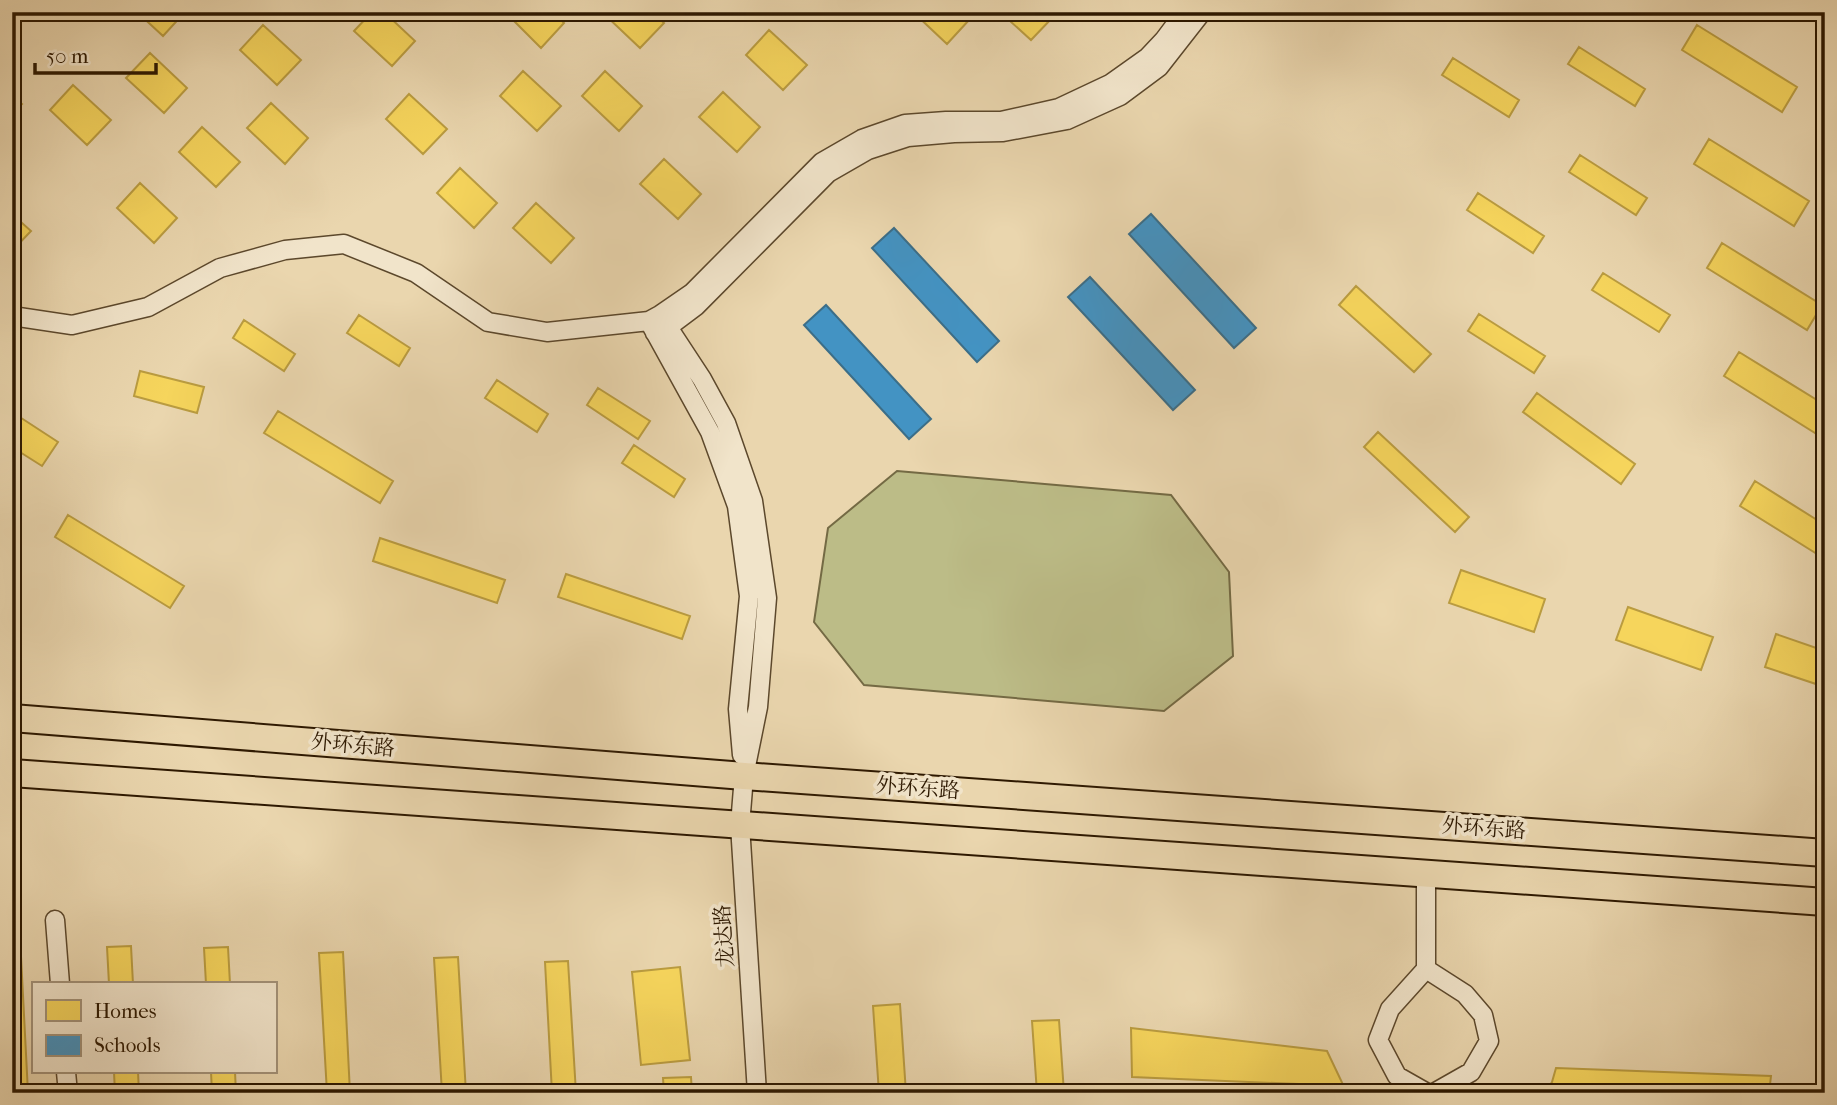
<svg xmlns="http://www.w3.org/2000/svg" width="1837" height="1105" font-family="'IM FELL French Canon','Noto Serif SC',serif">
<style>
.green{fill:#bcbc87;stroke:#746a44;stroke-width:2}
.homes{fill:#f6d55c;stroke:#ba9c40;stroke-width:2}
.schools{fill:#4393c3;stroke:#3c6e88;stroke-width:2}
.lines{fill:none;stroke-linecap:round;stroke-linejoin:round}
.minor-casing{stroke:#5c482c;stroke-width:21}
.highway-casing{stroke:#2d1800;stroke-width:30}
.minor{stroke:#f1e4ca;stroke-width:18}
.highway{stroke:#ead6ae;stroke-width:26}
.labels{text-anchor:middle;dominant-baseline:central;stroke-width:7;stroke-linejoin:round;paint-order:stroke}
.street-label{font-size:21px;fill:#2d1800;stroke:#f1e4ca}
</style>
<rect width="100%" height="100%" fill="#ead6ae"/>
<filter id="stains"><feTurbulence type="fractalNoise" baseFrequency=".00286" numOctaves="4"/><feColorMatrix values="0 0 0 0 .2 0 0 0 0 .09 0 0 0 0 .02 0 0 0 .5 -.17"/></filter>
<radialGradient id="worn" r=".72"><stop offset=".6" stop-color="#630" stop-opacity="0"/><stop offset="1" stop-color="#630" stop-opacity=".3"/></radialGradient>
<path class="green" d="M897,471L1171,495L1229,572L1233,656L1164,711L864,685L814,622L828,528Z"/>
<path class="homes" d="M137,12H185L163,36Z
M372,12H384L415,41L392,66L354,31Z
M505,12H553L564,23L541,48Z
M604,12H652L664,23L640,48L603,13Z
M913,12H963L970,19L947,44Z
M1000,12H1050L1054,16L1031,40Z
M263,25L301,60L277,85L240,50Z
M1697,25L1797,87L1782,112L1682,50Z
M769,30L807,65L783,90L746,55Z
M1579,47L1645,89L1635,106L1568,64Z
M150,53L187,88L164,113L126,78Z
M1453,58L1519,100L1509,117L1442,75Z
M523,71L561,106L537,131L500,96Z
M605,71L642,106L619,131L582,96Z
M73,85L111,120L87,145L50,110Z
M723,92L760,127L737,152L699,117Z
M409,94L447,129L423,154L386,119Z
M12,95L22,104L12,114Z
M271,103L308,138L285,164L247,128Z
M202,127L240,162L216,187L179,152Z
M1709,139L1809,201L1794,226L1694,164Z
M1580,155L1647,198L1636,215L1569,172Z
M664,159L701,194L678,219L640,184Z
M460,168L497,203L474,228L437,193Z
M140,183L177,218L154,243L117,208Z
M1478,193L1544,236L1533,253L1467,210Z
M536,203L574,238L551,263L513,228Z
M12,214L31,231L12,251Z
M1722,243L1822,305L1807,330L1707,268Z
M1603,273L1670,315L1659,332L1592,290Z
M1356,286L1431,354L1414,372L1339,305Z
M1479,314L1545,356L1534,373L1468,331Z
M359,315L410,348L399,366L347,333Z
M244,320L295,354L284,371L233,338Z
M1739,352L1825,405L1823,438L1724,376Z
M140,371L204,387L197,413L134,396Z
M497,380L548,414L537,432L485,398Z
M598,388L650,421L638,439L587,405Z
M1537,393L1635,464L1621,484L1523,412Z
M278,411L393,481L380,503L264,433Z
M12,412L58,442L42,466L12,447Z
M1378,432L1469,517L1455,532L1364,447Z
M634,445L685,479L674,497L622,463Z
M1755,481L1825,525V559L1740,506Z
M68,515L184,586L170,608L55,537Z
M380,538L505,580L497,603L373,561Z
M1461,570L1545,599L1534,632L1449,603Z
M566,574L690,616L682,639L558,597Z
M1628,607L1713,637L1701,670L1616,640Z
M1776,634L1825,651V687L1765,667Z
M12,937H20L28,1093H12Z
M131,946L133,984H109L107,947Z
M228,947L230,984H206L204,948Z
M343,952L350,1093H327L319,953Z
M458,957L466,1093H442L434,958Z
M568,961L576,1093H552L545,962Z
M680,967L690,1060L641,1065L632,972Z
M900,1004L906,1093H879L873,1006Z
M1059,1020L1064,1093H1037L1032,1021Z
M1131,1028L1327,1051L1347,1093H1301L1298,1084L1132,1077Z
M1556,1068L1771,1076L1769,1093H1545L1552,1082Z
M114,1072H138L139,1093H115Z
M211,1072H235L236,1093H212Z
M691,1077L692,1093H664L663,1078Z"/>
<path class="schools" d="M1151,214L1256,328L1234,348L1129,234Z
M894,228L999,341L977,362L872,248Z
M1090,277L1195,390L1173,410L1068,297Z
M826,305L931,419L909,439L804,325Z"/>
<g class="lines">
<g class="minor-casing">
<path id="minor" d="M660,315L702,379L726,423L753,501L767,598L758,707L744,776L740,825L757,1093
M12,316L72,325L148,307L220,268L285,250L344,244L416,273L488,322L547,332L649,321L660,315L692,293L822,162L862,139L905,124L946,121H1001L1059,108L1110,84L1148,57L1164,40L1185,12
M651,325L710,432L737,506L749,596L738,709L742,755
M655,333L668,327L696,306L828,173L868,150L908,137L954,133L1003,132L1067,120L1120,96L1159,67L1202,12
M1426,874V969
M55,920L60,984
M66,1072L68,1093
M1427,1093L1397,1076L1378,1040L1390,1009L1426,969L1465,994L1483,1015L1489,1041L1471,1072L1434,1093"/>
</g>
<g class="highway-casing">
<path id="highway" d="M12,718L744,776L1825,853
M12,773L1825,902"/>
</g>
<use href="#minor" class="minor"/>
<use href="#highway" class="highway"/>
</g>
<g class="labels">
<g class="street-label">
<text transform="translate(353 745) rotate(5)">外环东路</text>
<text transform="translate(918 788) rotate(4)">外环东路</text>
<text transform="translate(1484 828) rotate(4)">外环东路</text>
<text transform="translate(724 936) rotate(-94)">龙达路</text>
</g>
</g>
<rect width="1837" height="1105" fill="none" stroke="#ead6ae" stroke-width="42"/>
<rect x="14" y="14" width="1809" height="1077" fill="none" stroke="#2d1800" stroke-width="3.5"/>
<rect x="21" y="21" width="1795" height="1063" fill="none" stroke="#2d1800" stroke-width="2"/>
<rect x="32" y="982" width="245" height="91" fill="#f1e4ca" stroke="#a39279" stroke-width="2"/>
<rect x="46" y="1000" width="35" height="21" fill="#f6d55c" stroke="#a39279" stroke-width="2"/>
<text x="94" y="1018" font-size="21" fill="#2d1800">Homes</text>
<rect x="46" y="1035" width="35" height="21" fill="#4393c3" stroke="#a39279" stroke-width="2"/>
<text x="94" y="1052" font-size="21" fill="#2d1800">Schools</text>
<path d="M35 63v10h121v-10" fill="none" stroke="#2d1800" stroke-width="3.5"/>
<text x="46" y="63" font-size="21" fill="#2d1800" stroke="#f1e4ca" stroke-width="5" paint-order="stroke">50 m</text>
<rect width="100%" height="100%" filter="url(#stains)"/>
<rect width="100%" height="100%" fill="url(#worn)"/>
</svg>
